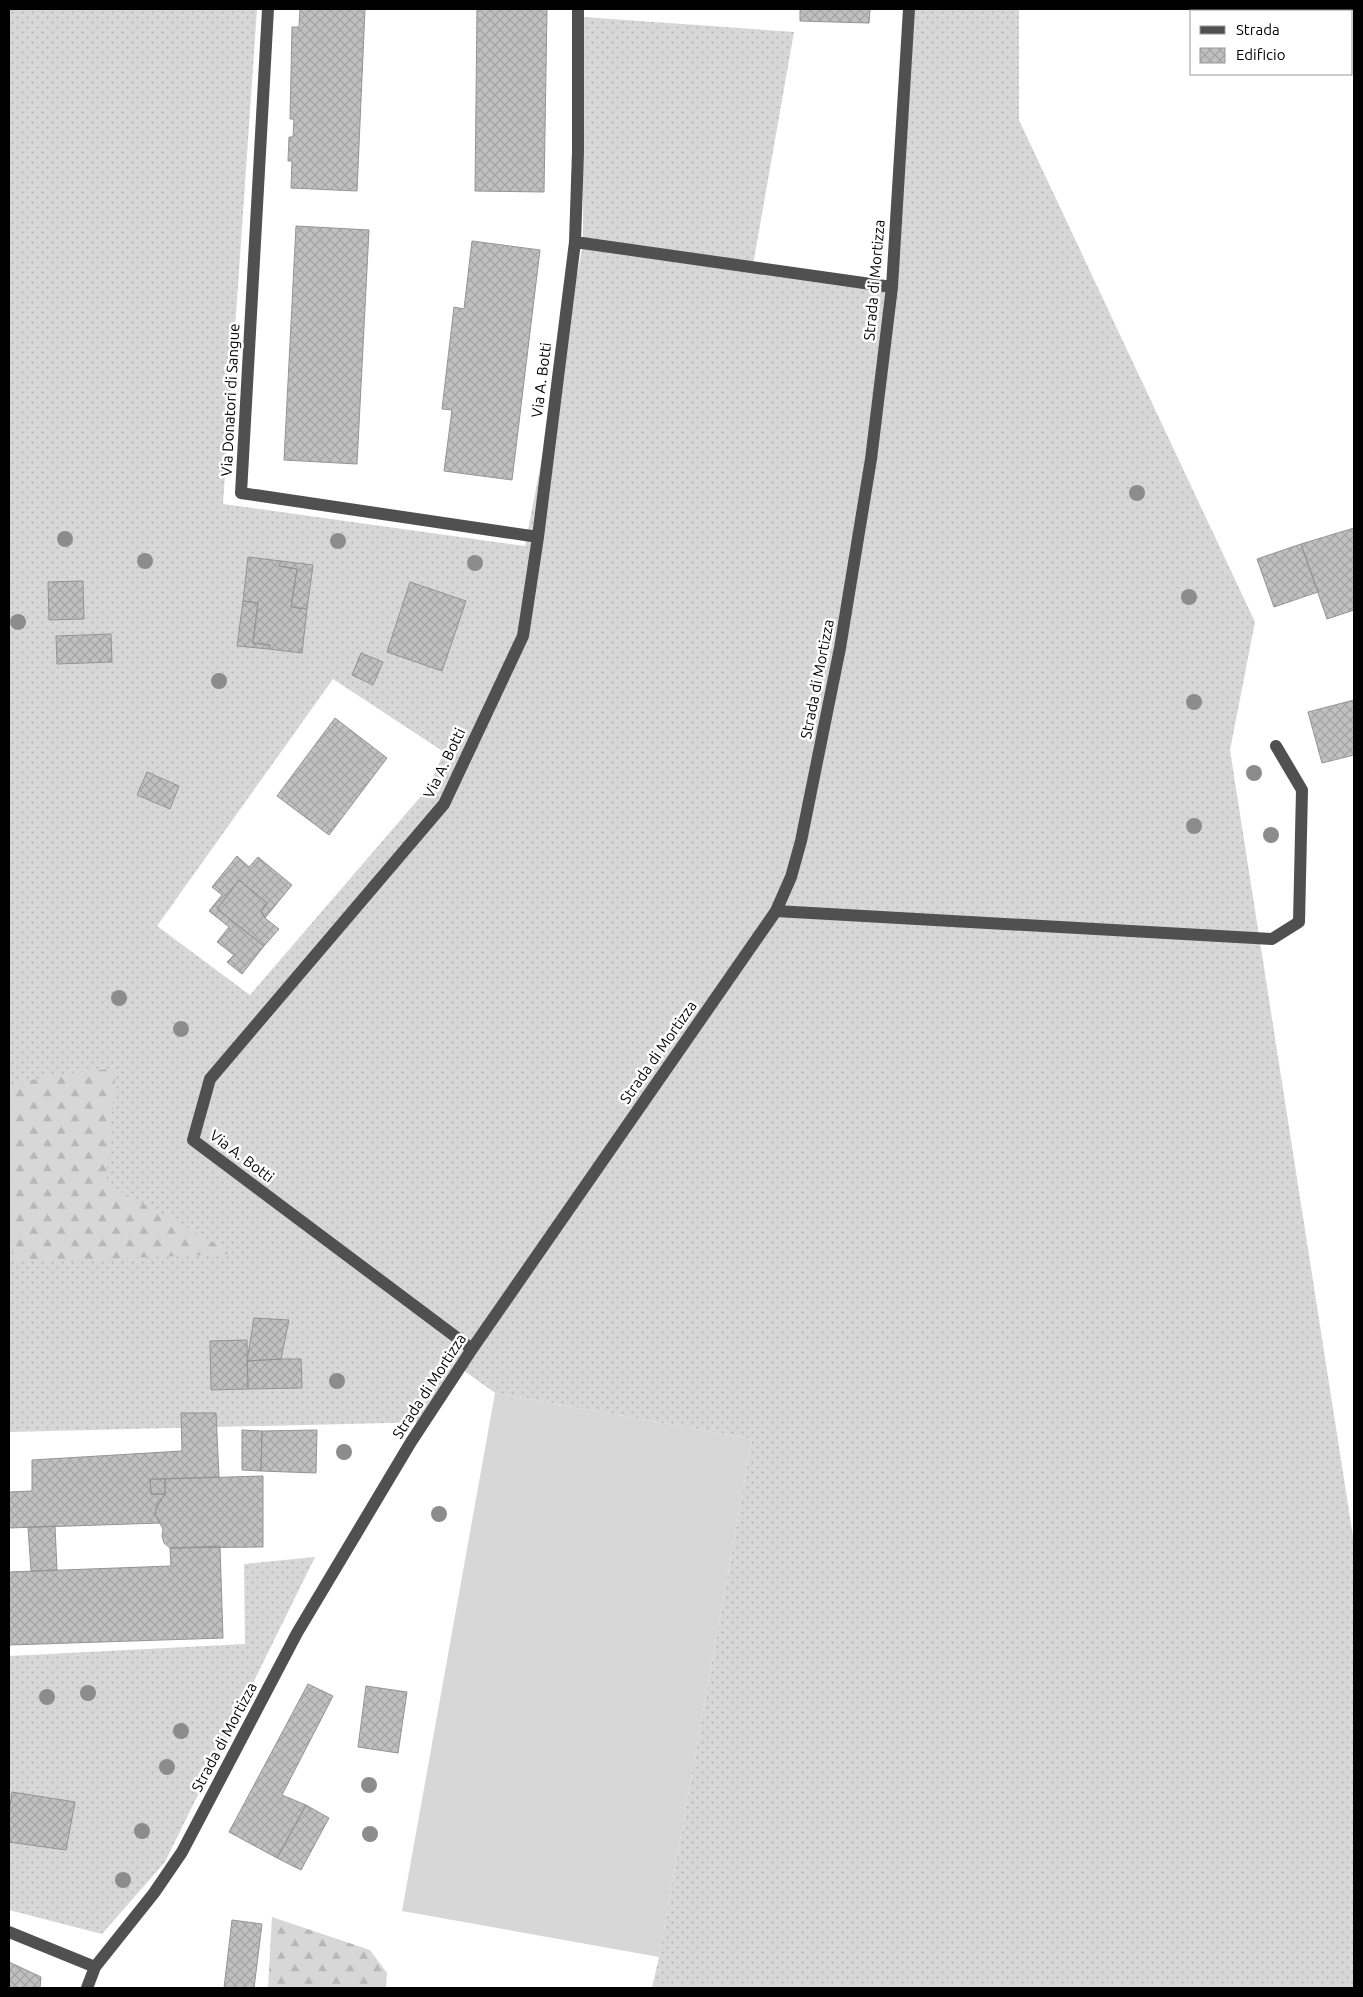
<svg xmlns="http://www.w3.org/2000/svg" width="1363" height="1997" font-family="Ubuntu,sans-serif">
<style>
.grass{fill:url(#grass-dots);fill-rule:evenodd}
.forest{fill:url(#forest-firs)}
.pitch{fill:#d7d7d7}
.building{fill:url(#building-cross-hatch);stroke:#949494}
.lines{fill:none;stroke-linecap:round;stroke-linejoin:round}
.minor{stroke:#505050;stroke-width:12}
.tree{fill:#8c8c8c}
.labels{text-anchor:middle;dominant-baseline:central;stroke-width:5;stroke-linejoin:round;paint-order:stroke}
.street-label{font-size:15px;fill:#000;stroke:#fff}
</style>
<defs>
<pattern id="grass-dots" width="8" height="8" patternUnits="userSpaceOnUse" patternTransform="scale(1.25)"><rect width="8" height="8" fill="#d7d7d7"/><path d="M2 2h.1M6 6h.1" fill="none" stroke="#b7b7b7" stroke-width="1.8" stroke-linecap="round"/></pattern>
<pattern id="forest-firs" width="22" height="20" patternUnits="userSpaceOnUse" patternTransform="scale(1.25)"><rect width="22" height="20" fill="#d7d7d7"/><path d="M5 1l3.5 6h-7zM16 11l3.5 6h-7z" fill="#b7b7b7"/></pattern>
<pattern id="building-cross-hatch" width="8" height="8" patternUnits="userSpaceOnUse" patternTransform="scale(1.25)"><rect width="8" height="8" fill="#c0c0c0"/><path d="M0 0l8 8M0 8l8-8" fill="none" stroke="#a3a3a3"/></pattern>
</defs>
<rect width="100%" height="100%" fill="#fff"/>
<path class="grass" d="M9,9H257L223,504L525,546L583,244V17L794,32L753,265L894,287L911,9H1019V120L1255,622L1230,750L1354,1543V1988H652L659,1957L752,1439L495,1393L460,1368L429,1422L9,1432ZM333,679L444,752L428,788L250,995L157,926Z
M315,1557L165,1862L102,1934L9,1910V1656L245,1644L244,1564Z"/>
<path class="forest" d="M116,1068L106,1183L234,1254L14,1262L9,1207V1085L55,1075Z
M272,1917L370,1950L387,1973L386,1988H268Z"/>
<path class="pitch" d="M495,1393L752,1439L659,1957L402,1911Z"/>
<path class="building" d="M300,9H365L357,191L291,188L292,161H288L289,137H293L294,119H290L292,27H299Z
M477,9H547L544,192L475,191Z
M800,9H870L869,23L800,21Z
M296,226L369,230L357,464L284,460Z
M472,241L540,250L512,480L444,471L452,410L442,409L454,307L464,309Z
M1354,528V610L1327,619L1301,544Z
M1301,544L1318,592L1274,607L1257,559Z
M248,557L281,561L279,566L297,569L291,607L307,609L302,653L269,649L270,645L253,643L258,603L243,601Z
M281,561L313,565L307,609L291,607L297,569L279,566Z
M83,581L84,619L49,620L48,582Z
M410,582L466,601L442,671L387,652Z
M243,601L258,603L253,643L270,645L269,649L237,646Z
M111,634L112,662L57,664L56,636Z
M361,653L383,662L373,685L352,675Z
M1354,700V755L1322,763L1308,712Z
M335,718L387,758L329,835L277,796Z
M147,772L179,786L170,809L137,795Z
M237,856L249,867L258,857L292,885L265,918L261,912L267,903L239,880L217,909L264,946L242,974L227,962L234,955L217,942L229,927L209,911L222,895L212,887Z
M239,880L267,903L261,912L265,918L279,929L264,946L217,909Z
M254,1318L289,1320L281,1359L247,1361Z
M247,1340L248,1389L211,1390L210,1341Z
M281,1359H301L302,1388L248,1389L247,1361Z
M181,1413H216L219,1477L150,1479L151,1494H165L156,1509L155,1514L160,1523L9,1528V1492L32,1491V1460L182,1451Z
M242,1430L262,1431L261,1471L242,1470Z
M317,1430L316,1473L261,1471L262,1431Z
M263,1476V1547L170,1548L164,1543L162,1536L163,1529L155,1514L157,1504L165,1494V1479Z
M150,1479H165V1494H151Z
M55,1526L57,1570L31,1571L28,1527Z
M220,1546L223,1638L9,1645V1572L171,1566L170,1548Z
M308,1684L333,1696L282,1795L306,1805L277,1858L229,1832Z
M366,1686L407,1692L398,1753L358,1747Z
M12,1792L75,1802L66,1850L9,1842V1813Z
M306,1805L329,1818L301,1870L277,1858Z
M232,1920L262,1924L254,1988H224Z
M9,1962L41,1977L40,1988H9Z"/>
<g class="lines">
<path class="minor" d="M268,9L241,493L538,537
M575,242L892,287
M776,911L1272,939L1299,922L1302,790L1276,746
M472,1349L193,1140L210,1079L444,804L523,636L538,537L575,242L578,152V9
M9,1932L95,1967
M87,1988L95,1967L154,1893L182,1852L297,1633L411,1442L472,1349L776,911L791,877L801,841L840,648L871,459L892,287L909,9"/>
</g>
<g class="tree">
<circle cx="1137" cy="493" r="8"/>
<circle cx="65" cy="539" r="8"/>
<circle cx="338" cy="541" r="8"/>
<circle cx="145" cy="561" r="8"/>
<circle cx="475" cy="563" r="8"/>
<circle cx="1189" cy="597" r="8"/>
<circle cx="18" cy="622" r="8"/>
<circle cx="219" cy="681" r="8"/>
<circle cx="1194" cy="702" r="8"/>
<circle cx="1254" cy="773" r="8"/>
<circle cx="1194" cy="826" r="8"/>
<circle cx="1271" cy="835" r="8"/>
<circle cx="119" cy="998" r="8"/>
<circle cx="181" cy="1029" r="8"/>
<circle cx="337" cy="1381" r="8"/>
<circle cx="344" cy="1452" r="8"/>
<circle cx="439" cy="1514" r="8"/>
<circle cx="88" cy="1693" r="8"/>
<circle cx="47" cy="1697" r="8"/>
<circle cx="181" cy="1731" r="8"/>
<circle cx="167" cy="1767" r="8"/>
<circle cx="369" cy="1785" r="8"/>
<circle cx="142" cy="1831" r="8"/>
<circle cx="370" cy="1834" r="8"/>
<circle cx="123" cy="1880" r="8"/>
</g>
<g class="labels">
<g class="street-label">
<text transform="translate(874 280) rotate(-85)">Strada di Mortizza</text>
<text transform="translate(541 380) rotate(-83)">Via A. Botti</text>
<text transform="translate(230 400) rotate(-87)">Via Donatori di Sangue</text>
<text transform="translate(817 679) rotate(-79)">Strada di Mortizza</text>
<text transform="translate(444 763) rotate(-64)">Via A. Botti</text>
<text transform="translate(658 1052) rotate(-55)">Strada di Mortizza</text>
<text transform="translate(242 1156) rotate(37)">Via A. Botti</text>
<text transform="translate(429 1386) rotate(-57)">Strada di Mortizza</text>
<text transform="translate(224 1737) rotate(-62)">Strada di Mortizza</text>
</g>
</g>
<rect width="1363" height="1997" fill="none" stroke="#000000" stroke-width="20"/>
<rect x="1190" y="10" width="162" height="65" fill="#ffffff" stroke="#999999"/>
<rect x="1200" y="26" width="25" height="8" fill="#505050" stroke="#999999"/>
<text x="1236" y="35" font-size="15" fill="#000000">Strada</text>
<rect x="1200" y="48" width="25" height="15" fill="url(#building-cross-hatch)" stroke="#999999"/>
<text x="1236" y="60" font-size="15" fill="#000000">Edificio</text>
</svg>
